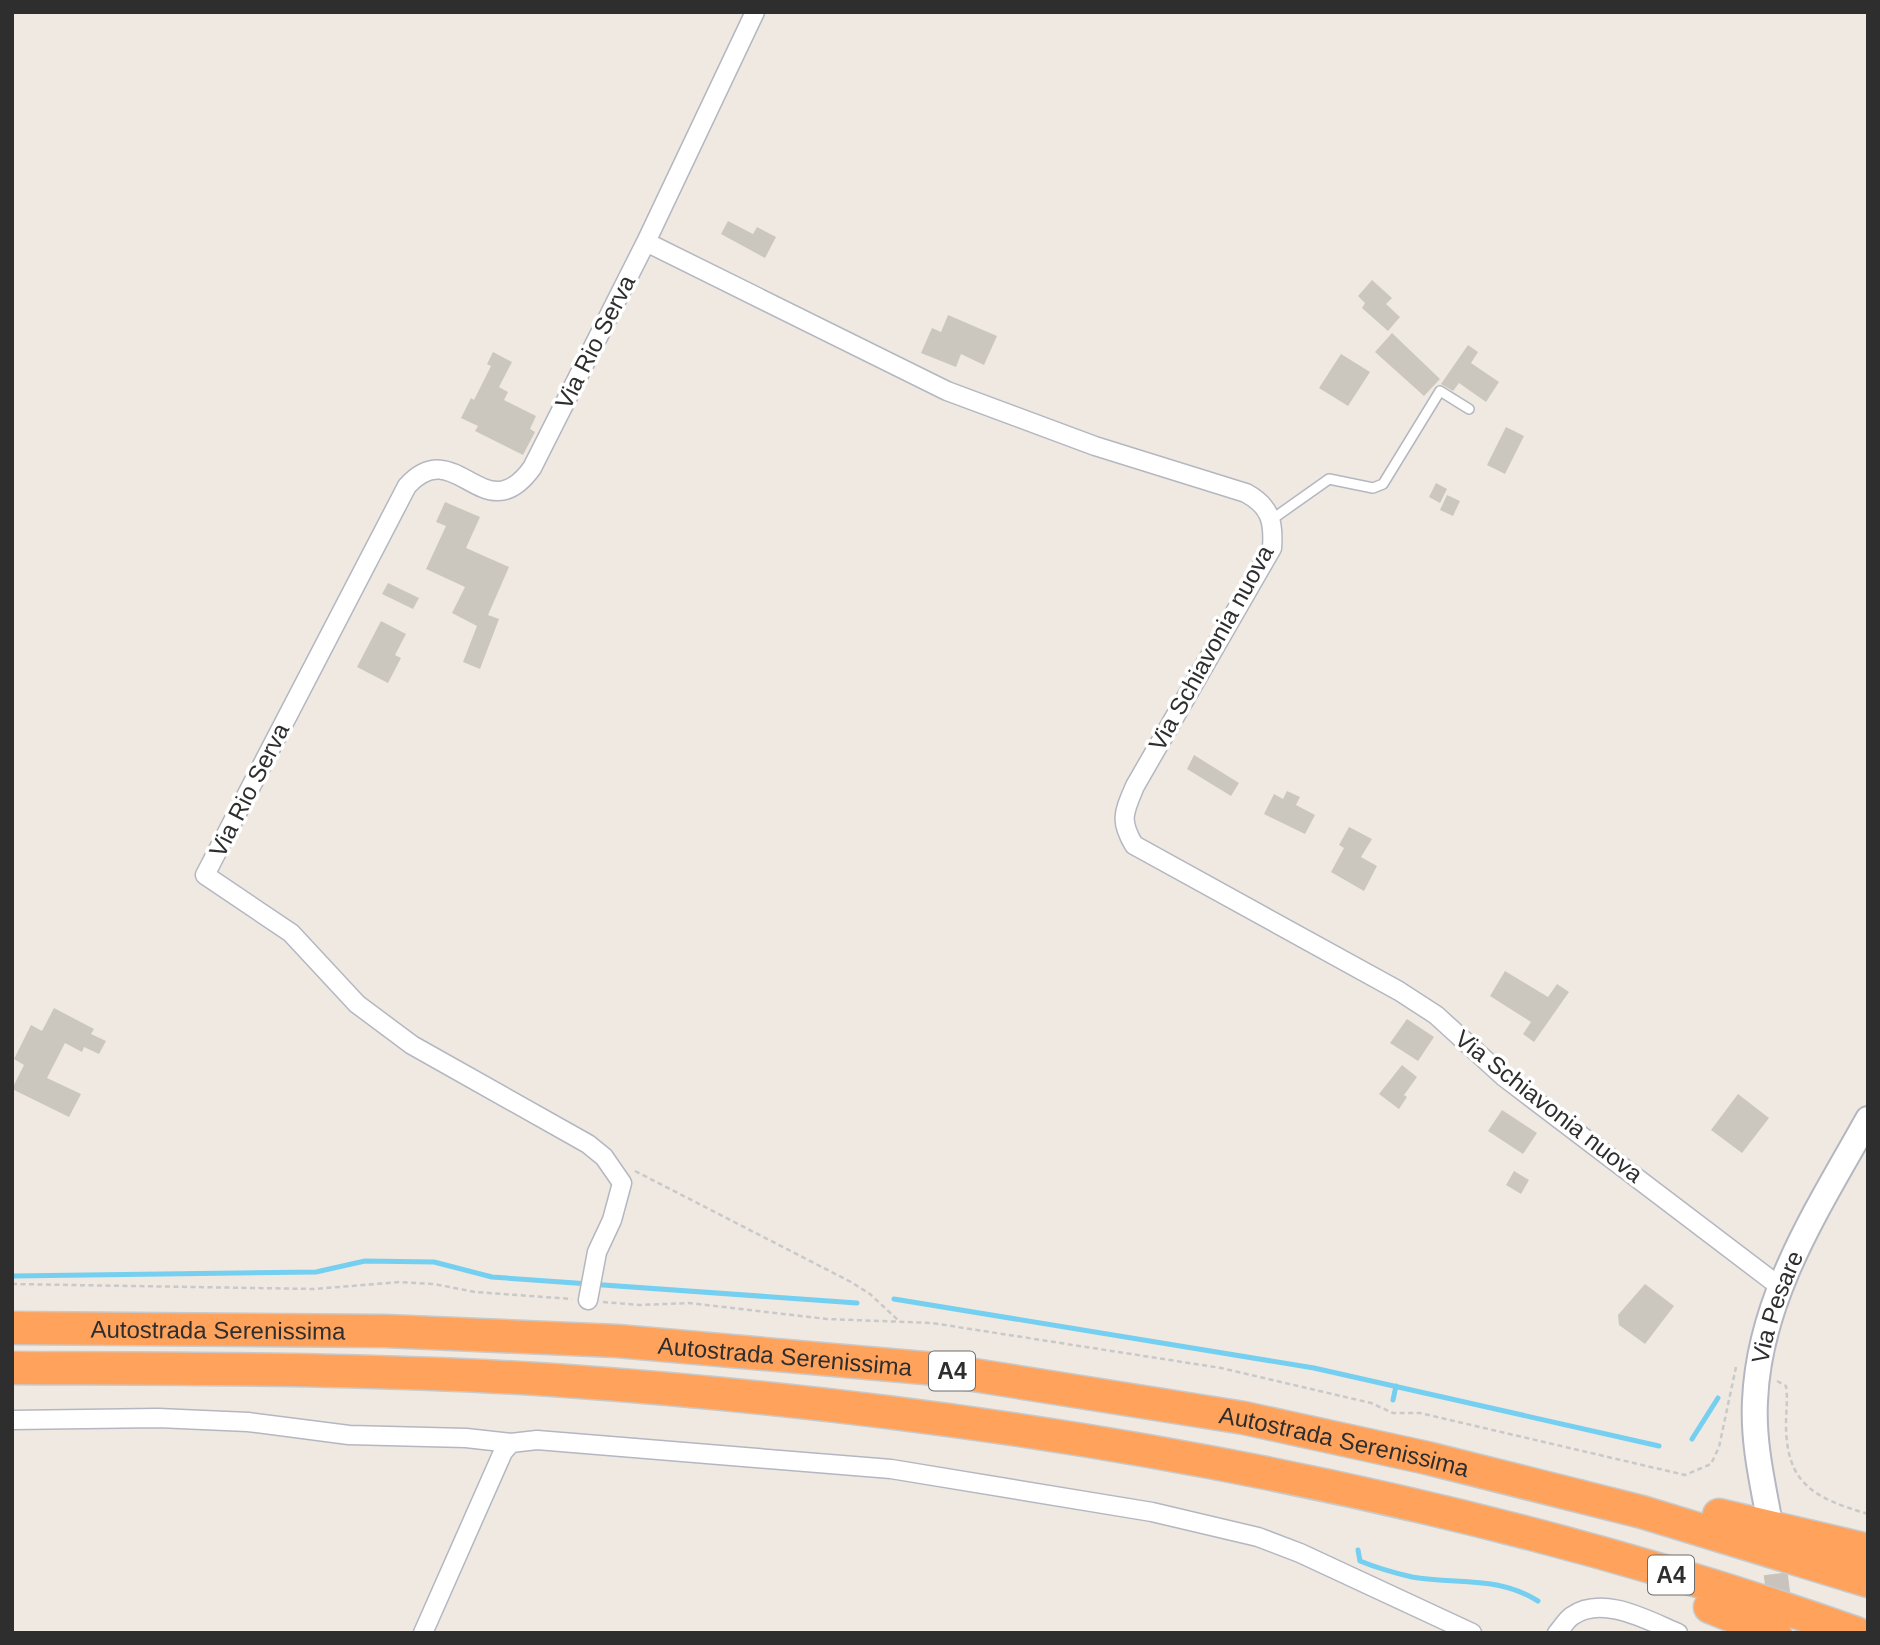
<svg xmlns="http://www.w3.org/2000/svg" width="1880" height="1645" font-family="Arial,sans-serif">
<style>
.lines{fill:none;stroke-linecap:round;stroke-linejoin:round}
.stream{stroke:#75cff0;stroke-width:5}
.building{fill:#cbc7bf}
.secondary-tunnel{stroke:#c8c4bd;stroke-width:24;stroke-dasharray:24 12;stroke-linecap:butt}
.lane-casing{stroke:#b4b7c1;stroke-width:12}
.street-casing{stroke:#b4b7c1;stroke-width:21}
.secondary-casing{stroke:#b4b7c1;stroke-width:28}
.highway-casing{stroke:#c9c9c9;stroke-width:35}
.path{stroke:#c9c9c9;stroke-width:2.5;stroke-dasharray:5 3.5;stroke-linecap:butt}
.lane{stroke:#fff;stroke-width:9}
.street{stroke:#fff;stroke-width:18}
.secondary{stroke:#fff;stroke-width:24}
.highway{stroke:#ffa35c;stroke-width:32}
.labels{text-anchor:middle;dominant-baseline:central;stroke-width:7;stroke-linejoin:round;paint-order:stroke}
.shield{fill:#fff;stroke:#6d6d6d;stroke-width:2}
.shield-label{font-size:23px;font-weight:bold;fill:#2e2e2e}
.street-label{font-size:24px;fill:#2e2e2e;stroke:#fff}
</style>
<rect width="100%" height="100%" fill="#efe9e1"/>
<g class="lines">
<path class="stream" d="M12,1276L316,1272L365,1261L434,1262L492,1277L857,1303
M894,1299L1314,1368L1659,1446
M1393,1400L1396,1386
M1692,1439L1718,1398
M1358,1550L1360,1561C1377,1568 1395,1573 1412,1577C1458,1585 1496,1575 1538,1601"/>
</g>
<path class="building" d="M728,221L753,234L757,227L776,237L765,258L721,234Z
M1372,280L1392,298L1386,304L1400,317L1388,331L1362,308L1365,303L1358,296Z
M948,315L997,336L984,365L961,354L956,367L921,353L932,328L941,332Z
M1392,333L1440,379L1424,396L1375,352Z
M1468,345L1478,352L1471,363L1499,382L1486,402L1459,383L1453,391L1441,384Z
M493,352L512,362L499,387L508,392L504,400L536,416L530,429L535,432L523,455L475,431L478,426L461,418L471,398L474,400L491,366L487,364Z
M1341,354L1370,372L1348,406L1319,388Z
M1506,427L1524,436L1505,474L1487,465Z
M1436,483L1447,489L1440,503L1429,497Z
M1447,495L1460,501L1453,516L1440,510Z
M445,502L480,517L466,548L509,567L488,615L499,619L480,669L463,662L477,626L452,613L465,587L426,569L446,526L436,522Z
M388,583L419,598L413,609L382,594Z
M381,621L406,634L395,655L401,658L388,683L357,667Z
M1194,755L1239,783L1231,796L1187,769Z
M1287,791L1300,797L1296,805L1315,815L1305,834L1264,814L1274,794L1283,799Z
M1349,827L1372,839L1361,857L1377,866L1364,891L1331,872L1344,848L1339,845Z
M1505,971L1548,997L1557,984L1569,992L1534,1042L1523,1034L1531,1022L1490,996Z
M54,1008L94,1029L91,1034L106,1041L99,1054L84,1047L82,1052L65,1043L47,1078L81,1094L69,1117L12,1089L24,1065L14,1059L31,1025L42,1031Z
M1407,1019L1434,1037L1418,1061L1390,1043Z
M1402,1065L1417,1077L1404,1095L1407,1097L1399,1109L1379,1094Z
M1738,1094L1769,1118L1742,1153L1711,1130Z
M1502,1110L1537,1133L1523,1154L1488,1131Z
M1514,1171L1529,1180L1521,1194L1506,1185Z
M1645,1284L1674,1306L1645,1344L1619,1325L1618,1315Z"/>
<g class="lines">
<path class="secondary-tunnel" d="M1771,1538L1782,1623"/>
<g class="lane-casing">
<path id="lane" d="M1271,520L1329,479L1373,488L1383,484L1440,391L1469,409"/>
</g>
<g class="street-casing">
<path id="street" d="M755,12L646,242L947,391L1095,446L1246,493C1270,506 1274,521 1272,548L1135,786C1124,812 1119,820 1134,845L1399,991L1436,1015L1504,1077L1779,1286
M588,1300L597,1252L612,1220L622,1183L604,1157L588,1144L412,1045L357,1004L291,933L205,875L407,486C456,432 484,534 532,468L646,242
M12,1420L158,1418L248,1422L349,1435L466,1438L511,1443
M423,1633L503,1452L511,1443L537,1440L891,1469L1152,1512L1258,1537L1300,1553L1472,1633
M1557,1633C1562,1628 1566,1620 1572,1616C1602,1594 1649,1621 1678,1633"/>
</g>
<g class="secondary-casing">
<g id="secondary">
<path id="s1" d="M1768,1513C1761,1476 1753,1439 1755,1401C1759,1297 1819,1207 1868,1119"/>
</g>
</g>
<g class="highway-casing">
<g id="highway">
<path id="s2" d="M12,1328L385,1331L617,1341L936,1369L1244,1418L1427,1458L1642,1512L1868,1581"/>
<path d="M12,1368C197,1369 383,1368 567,1381C1005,1412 1441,1487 1856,1633"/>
<path d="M1719,1515L1868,1550"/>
<path d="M1710,1607L1775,1633"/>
</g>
</g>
<path class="path" d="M635,1171L851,1282L870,1294L899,1321
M12,1284L314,1289L400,1282L434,1284L475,1292L572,1299
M603,1302L640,1305L689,1303L827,1319L932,1323L1221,1368L1371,1403L1393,1413H1420L1685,1475L1711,1464L1719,1447L1736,1367
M1777,1381L1786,1386C1788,1399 1786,1411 1786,1424C1786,1485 1815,1498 1868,1514"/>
<use href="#lane" class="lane"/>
<use href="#street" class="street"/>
<use href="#secondary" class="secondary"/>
<use href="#highway" class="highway"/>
</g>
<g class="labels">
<g class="shield">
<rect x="929" y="1351.5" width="46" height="39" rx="5"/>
<rect x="1648" y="1555.5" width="46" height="39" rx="5"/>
</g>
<g class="shield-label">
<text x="952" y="1371">A4</text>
<text x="1671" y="1575">A4</text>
</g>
<g class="street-label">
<text transform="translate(595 342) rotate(-63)">Via Rio Serva</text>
<text transform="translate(1211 648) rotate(-61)">Via Schiavonia nuova</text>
<text transform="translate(249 790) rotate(-63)">Via Rio Serva</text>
<text transform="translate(1549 1106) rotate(38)">Via Schiavonia nuova</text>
<text stroke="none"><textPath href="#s1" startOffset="210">Via Pesare</textPath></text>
<text stroke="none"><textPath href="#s2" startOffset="206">Autostrada Serenissima</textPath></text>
<text stroke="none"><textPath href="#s2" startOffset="774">Autostrada Serenissima</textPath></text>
<text stroke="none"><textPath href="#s2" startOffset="1340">Autostrada Serenissima</textPath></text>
</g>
</g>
<rect width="1880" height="1645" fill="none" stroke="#2e2e2e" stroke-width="28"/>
</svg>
